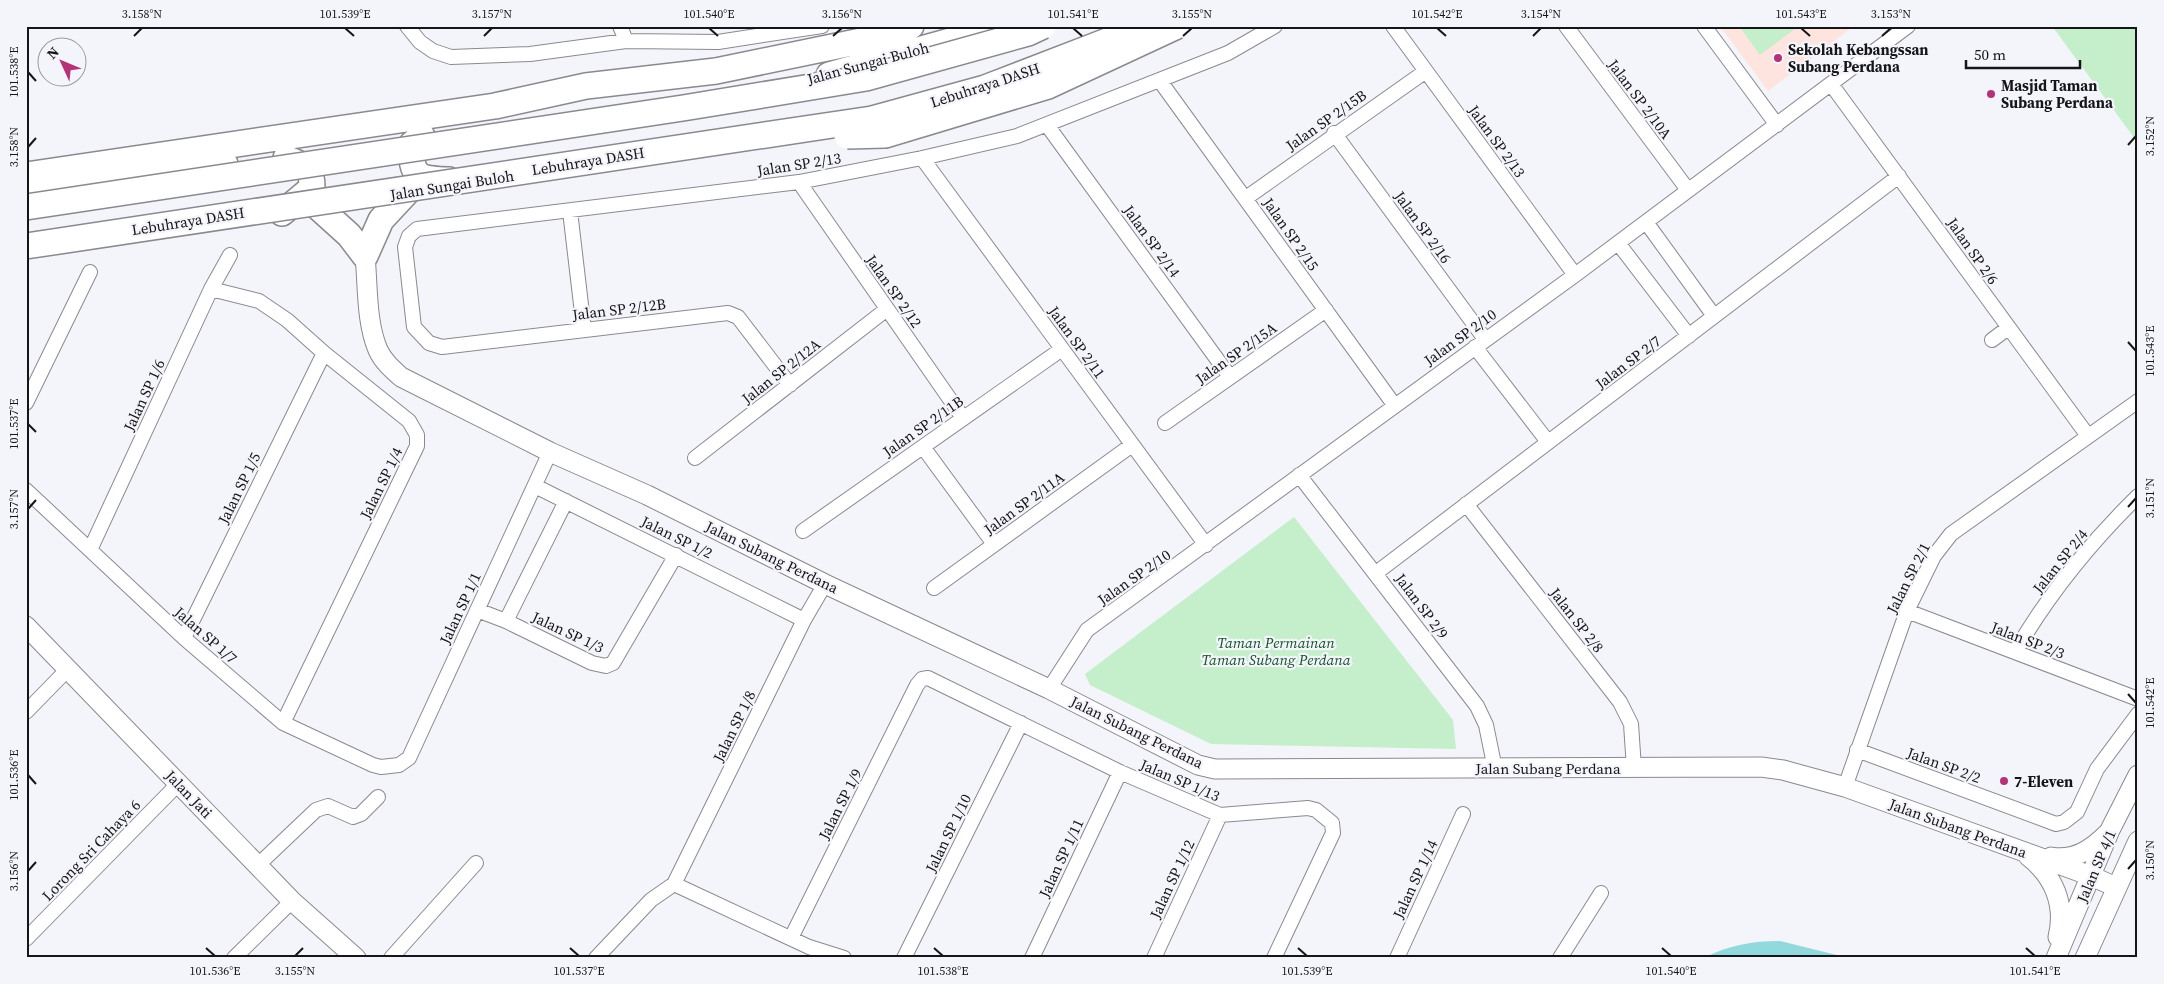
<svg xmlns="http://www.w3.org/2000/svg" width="2164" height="984" font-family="'Source Serif 4',serif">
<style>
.education{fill:#fee4de}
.green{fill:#c4efca}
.water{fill:#92d9de}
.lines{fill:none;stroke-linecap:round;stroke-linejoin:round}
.street-casing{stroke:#8a8990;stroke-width:16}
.secondary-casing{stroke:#8a8990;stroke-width:21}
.highway-casing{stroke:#8a8990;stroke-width:28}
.street{stroke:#fff;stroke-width:14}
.secondary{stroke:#fff;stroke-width:19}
.highway{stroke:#fff;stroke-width:25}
.highway-bridge-casing{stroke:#8a8990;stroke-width:28;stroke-linecap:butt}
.highway-bridge{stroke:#fff;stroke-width:25}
.ticks{fill:none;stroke:#161618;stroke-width:2}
.poi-dot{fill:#b53279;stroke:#f4f4fb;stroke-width:2}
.labels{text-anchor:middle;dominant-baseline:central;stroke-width:4.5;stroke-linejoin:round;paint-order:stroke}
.poi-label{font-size:15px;font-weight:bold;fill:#161618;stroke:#f4f4fb;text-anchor:start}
.street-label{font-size:15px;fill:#161618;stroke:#f4f4fb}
.park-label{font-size:15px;font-style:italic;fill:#125526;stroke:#f4f4fb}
.neatline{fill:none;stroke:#161618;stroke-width:2}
.ticks-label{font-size:12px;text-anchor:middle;fill:#161618}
</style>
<rect width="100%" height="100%" fill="#f4f4fb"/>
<path class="education" d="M1720,26H1854L1768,91Z"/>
<path class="green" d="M1739,26H1799L1760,55Z
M2052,26H2138V143Z
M1294,517L1453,720L1456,749L1211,744L1090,685L1085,674Z"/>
<path class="water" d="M1780,941L1849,958H1704C1729,945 1752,941 1780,941Z"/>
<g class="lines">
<g class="street-casing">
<path id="street" d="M407,26L420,42L433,51L451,57L530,54L626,41L718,42L822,26
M620,26L626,41
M1393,26L1575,275
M1566,26L1688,190
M1704,26L1777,125
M1160,81L1395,406
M1831,84L2088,436
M1047,125L1230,377
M1334,133L1485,339
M922,158L1206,545
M799,182L963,418
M1246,198L1426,71
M570,211L584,330
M1646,222L1714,316
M1618,243L1689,336
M211,289L259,301L287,320L324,353L409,421L417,435V446L283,723
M1992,340L2008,328
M1475,347L1548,442
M790,385L738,317L728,313L442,347L429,343L414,327L405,247L409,236L417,229L799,182L922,158L1017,136L1228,53L1275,26
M26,403L90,272
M1165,423L1326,310
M923,447L994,544
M695,458L887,309
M1299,475L1477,706L1486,725L1495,769
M535,486L804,620
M26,490L184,638L283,723L373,765L381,767L399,765L409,758L550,452
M1466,504L1620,702L1631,724L1634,768
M803,531L1062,349
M90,550L211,289L230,255
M1376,573L1899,176
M934,588L1132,445
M477,610L506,621L592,663L606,666L613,663L676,555
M1907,611L2138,699
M506,621L566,501
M184,638L324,353
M2015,652C2048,595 2091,542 2138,496
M1049,689L1087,630L1575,275L1908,26
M26,712L68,669
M1857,750L2056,824L2064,822L2077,812L2097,769L2138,714
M1845,787L1907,611L1934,556L1951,534L2138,401
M258,865L316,810L328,806L353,817L361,814L378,797
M674,884L809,947L844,958
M791,938L917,685L922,679L928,678L1120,772L1220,815L1308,808L1316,810L1332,823L1333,833L1274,958
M26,939L179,783
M234,958L292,901
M391,958L476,863
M596,958L651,900L674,884L804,620L825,584
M904,958L1021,723
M1032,958L1120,772
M1154,958L1220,815
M1397,958L1463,814
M1560,958L1601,893"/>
</g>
<g class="secondary-casing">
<path id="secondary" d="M365,256C368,286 366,322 378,350C383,361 392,369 401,377L550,452L647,495L825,584L1049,689L1198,765L1215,769L1761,767L1783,770L1845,787L2091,876L2116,887
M26,626L292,901L356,958
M2028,856C2054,876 2066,905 2058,937
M2051,857C2075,861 2092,849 2108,833
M2056,958L2110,830L2138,775
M2085,958L2138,841"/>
</g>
<g class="highway-casing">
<path id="highway" d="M829,75L975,34L994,26
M422,136L412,144C410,178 419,179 449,180
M26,175L495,106L586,86L716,71L866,40L911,26
M26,194L225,164
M318,207L349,235L365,256L381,220L408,191
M282,213L312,188C312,165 305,167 286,158"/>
</g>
<use href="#street" class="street"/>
<use href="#secondary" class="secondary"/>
<use href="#highway" class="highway"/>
<g class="highway-bridge-casing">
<path id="highway-bridge" d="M847,136L885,135L1048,86L1177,26
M26,207L683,108L866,78L1028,33L1043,26
M26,246L872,119L985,88L1115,38L1137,26"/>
</g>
<use href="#highway-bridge" class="highway-bridge"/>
</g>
<path class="ticks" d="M345,28L354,36M709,28L718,36M1073,28L1082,36M1437,28L1446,36M1801,28L1810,36M134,36L142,28M484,36L492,28M833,36L842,28M1183,36L1192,28M1533,36L1541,28M1882,36L1891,28M28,72L36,81M2128,145L2136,136M28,147L36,138M2128,342L2136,351M28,424L36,432M2128,507L2136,498M28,509L36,500M2128,694L2136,703M28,775L36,784M2128,869L2136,860M28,871L36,862M206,948L215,956M570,948L579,956M934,948L943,956M1298,948L1307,956M1662,948L1671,956M2026,948L2035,956M295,956L303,948"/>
<g class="poi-dot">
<circle cx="1778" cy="58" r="5"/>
<circle cx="1991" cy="94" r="5"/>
<circle cx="2004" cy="781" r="5"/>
</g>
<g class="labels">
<g class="poi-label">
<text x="1788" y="49">Sekolah Kebangssan<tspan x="1788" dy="17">Subang Perdana</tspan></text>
<text x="2001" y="85">Masjid Taman<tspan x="2001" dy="17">Subang Perdana</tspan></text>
<text x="2014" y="781">7-Eleven</text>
</g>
<g class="street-label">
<text transform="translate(868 63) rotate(-15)">Jalan Sungai Buloh</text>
<text transform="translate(985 85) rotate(-18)">Lebuhraya DASH</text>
<text transform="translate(1640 99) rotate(53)">Jalan SP 2/10A</text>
<text transform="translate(1326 120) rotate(-35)">Jalan SP 2/15B</text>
<text transform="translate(1497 141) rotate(54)">Jalan SP 2/13</text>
<text transform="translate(588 161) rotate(-9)">Lebuhraya DASH</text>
<text transform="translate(799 164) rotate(-9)">Jalan SP 2/13</text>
<text transform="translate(452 185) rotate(-9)">Jalan Sungai Buloh</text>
<text transform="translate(188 221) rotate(-9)">Lebuhraya DASH</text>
<text transform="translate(1423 227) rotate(54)">Jalan SP 2/16</text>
<text transform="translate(1291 234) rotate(55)">Jalan SP 2/15</text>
<text transform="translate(1152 241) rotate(54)">Jalan SP 2/14</text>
<text transform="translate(1973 251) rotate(55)">Jalan SP 2/6</text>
<text transform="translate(894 291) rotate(55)">Jalan SP 2/12</text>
<text transform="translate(619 309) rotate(-7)">Jalan SP 2/12B</text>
<text transform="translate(1460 337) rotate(-36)">Jalan SP 2/10</text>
<text transform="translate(1077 342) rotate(54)">Jalan SP 2/11</text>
<text transform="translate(1236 353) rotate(-35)">Jalan SP 2/15A</text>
<text transform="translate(1628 362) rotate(-37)">Jalan SP 2/7</text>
<text transform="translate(781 371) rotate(-38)">Jalan SP 2/12A</text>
<text transform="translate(144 395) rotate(-65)">Jalan SP 1/6</text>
<text transform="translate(923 426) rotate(-35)">Jalan SP 2/11B</text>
<text transform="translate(381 483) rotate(-64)">Jalan SP 1/4</text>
<text transform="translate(239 488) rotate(-64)">Jalan SP 1/5</text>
<text transform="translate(1024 503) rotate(-36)">Jalan SP 2/11A</text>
<text transform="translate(677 537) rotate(26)">Jalan SP 1/2</text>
<text transform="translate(772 557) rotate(26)">Jalan Subang Perdana</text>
<text transform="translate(2060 561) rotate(-51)">Jalan SP 2/4</text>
<text transform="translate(1134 577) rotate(-35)">Jalan SP 2/10</text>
<text transform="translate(1908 578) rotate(-63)">Jalan SP 2/1</text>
<text transform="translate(1422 606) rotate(53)">Jalan SP 2/9</text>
<text transform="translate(460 608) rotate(-65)">Jalan SP 1/1</text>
<text transform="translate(1577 620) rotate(52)">Jalan SP 2/8</text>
<text transform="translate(568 632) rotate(25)">Jalan SP 1/3</text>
<text transform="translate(206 635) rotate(41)">Jalan SP 1/7</text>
<text transform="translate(2028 640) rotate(21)">Jalan SP 2/3</text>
<text transform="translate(734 726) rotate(-64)">Jalan SP 1/8</text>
<text transform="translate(1137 732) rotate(26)">Jalan Subang Perdana</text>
<text transform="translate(1944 765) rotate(20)">Jalan SP 2/2</text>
<text x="1548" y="768">Jalan Subang Perdana</text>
<text transform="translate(1180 780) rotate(23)">Jalan SP 1/13</text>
<text transform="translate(189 794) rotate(46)">Jalan Jati</text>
<text transform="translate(840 804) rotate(-63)">Jalan SP 1/9</text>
<text transform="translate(1958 828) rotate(20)">Jalan Subang Perdana</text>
<text transform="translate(948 833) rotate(-64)">Jalan SP 1/10</text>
<text transform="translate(91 850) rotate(-46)">Lorong Sri Cahaya 6</text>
<text transform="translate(1061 858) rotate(-65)">Jalan SP 1/11</text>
<text transform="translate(2096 866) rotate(-67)">Jalan SP 4/1</text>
<text transform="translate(1172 879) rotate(-65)">Jalan SP 1/12</text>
<text transform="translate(1415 879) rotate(-65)">Jalan SP 1/14</text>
</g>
<g class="park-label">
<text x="1276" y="642">Taman Permainan<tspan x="1276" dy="17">Taman Subang Perdana</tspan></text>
</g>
</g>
<rect width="2164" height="984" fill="none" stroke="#f4f4fb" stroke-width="55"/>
<g transform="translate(62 62) rotate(314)"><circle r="24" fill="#f4f4fb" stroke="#9b9ba0"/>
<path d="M0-4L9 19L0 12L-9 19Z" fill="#b53279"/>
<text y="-8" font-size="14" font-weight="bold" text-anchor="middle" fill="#161618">N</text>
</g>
<path d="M1966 60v8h114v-8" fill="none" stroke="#161618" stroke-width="2.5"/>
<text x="1974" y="60" font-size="15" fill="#161618" stroke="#f4f4fb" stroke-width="4" paint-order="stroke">50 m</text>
<rect x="28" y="28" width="2108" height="928" class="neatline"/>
<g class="ticks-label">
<text x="142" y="18">3.158°N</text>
<text x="345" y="18">101.539°E</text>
<text x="492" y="18">3.157°N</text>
<text x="709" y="18">101.540°E</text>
<text x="842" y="18">3.156°N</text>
<text x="1073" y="18">101.541°E</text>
<text x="1192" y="18">3.155°N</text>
<text x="1437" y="18">101.542°E</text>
<text x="1541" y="18">3.154°N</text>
<text x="1801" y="18">101.543°E</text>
<text x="1891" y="18">3.153°N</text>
<text transform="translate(14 72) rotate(-90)" y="4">101.538°E</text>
<text transform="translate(2150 136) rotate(-90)" y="4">3.152°N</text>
<text transform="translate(14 147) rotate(-90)" y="4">3.158°N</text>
<text transform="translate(2150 351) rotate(-90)" y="4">101.543°E</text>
<text transform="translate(14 424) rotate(-90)" y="4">101.537°E</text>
<text transform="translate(2150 498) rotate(-90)" y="4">3.151°N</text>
<text transform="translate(14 509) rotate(-90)" y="4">3.157°N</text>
<text transform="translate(2150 703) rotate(-90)" y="4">101.542°E</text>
<text transform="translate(14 775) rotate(-90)" y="4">101.536°E</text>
<text transform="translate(2150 860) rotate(-90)" y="4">3.150°N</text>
<text transform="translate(14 871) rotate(-90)" y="4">3.156°N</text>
<text x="215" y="975">101.536°E</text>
<text x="295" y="975">3.155°N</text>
<text x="579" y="975">101.537°E</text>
<text x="943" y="975">101.538°E</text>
<text x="1307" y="975">101.539°E</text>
<text x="1671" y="975">101.540°E</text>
<text x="2035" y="975">101.541°E</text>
</g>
</svg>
